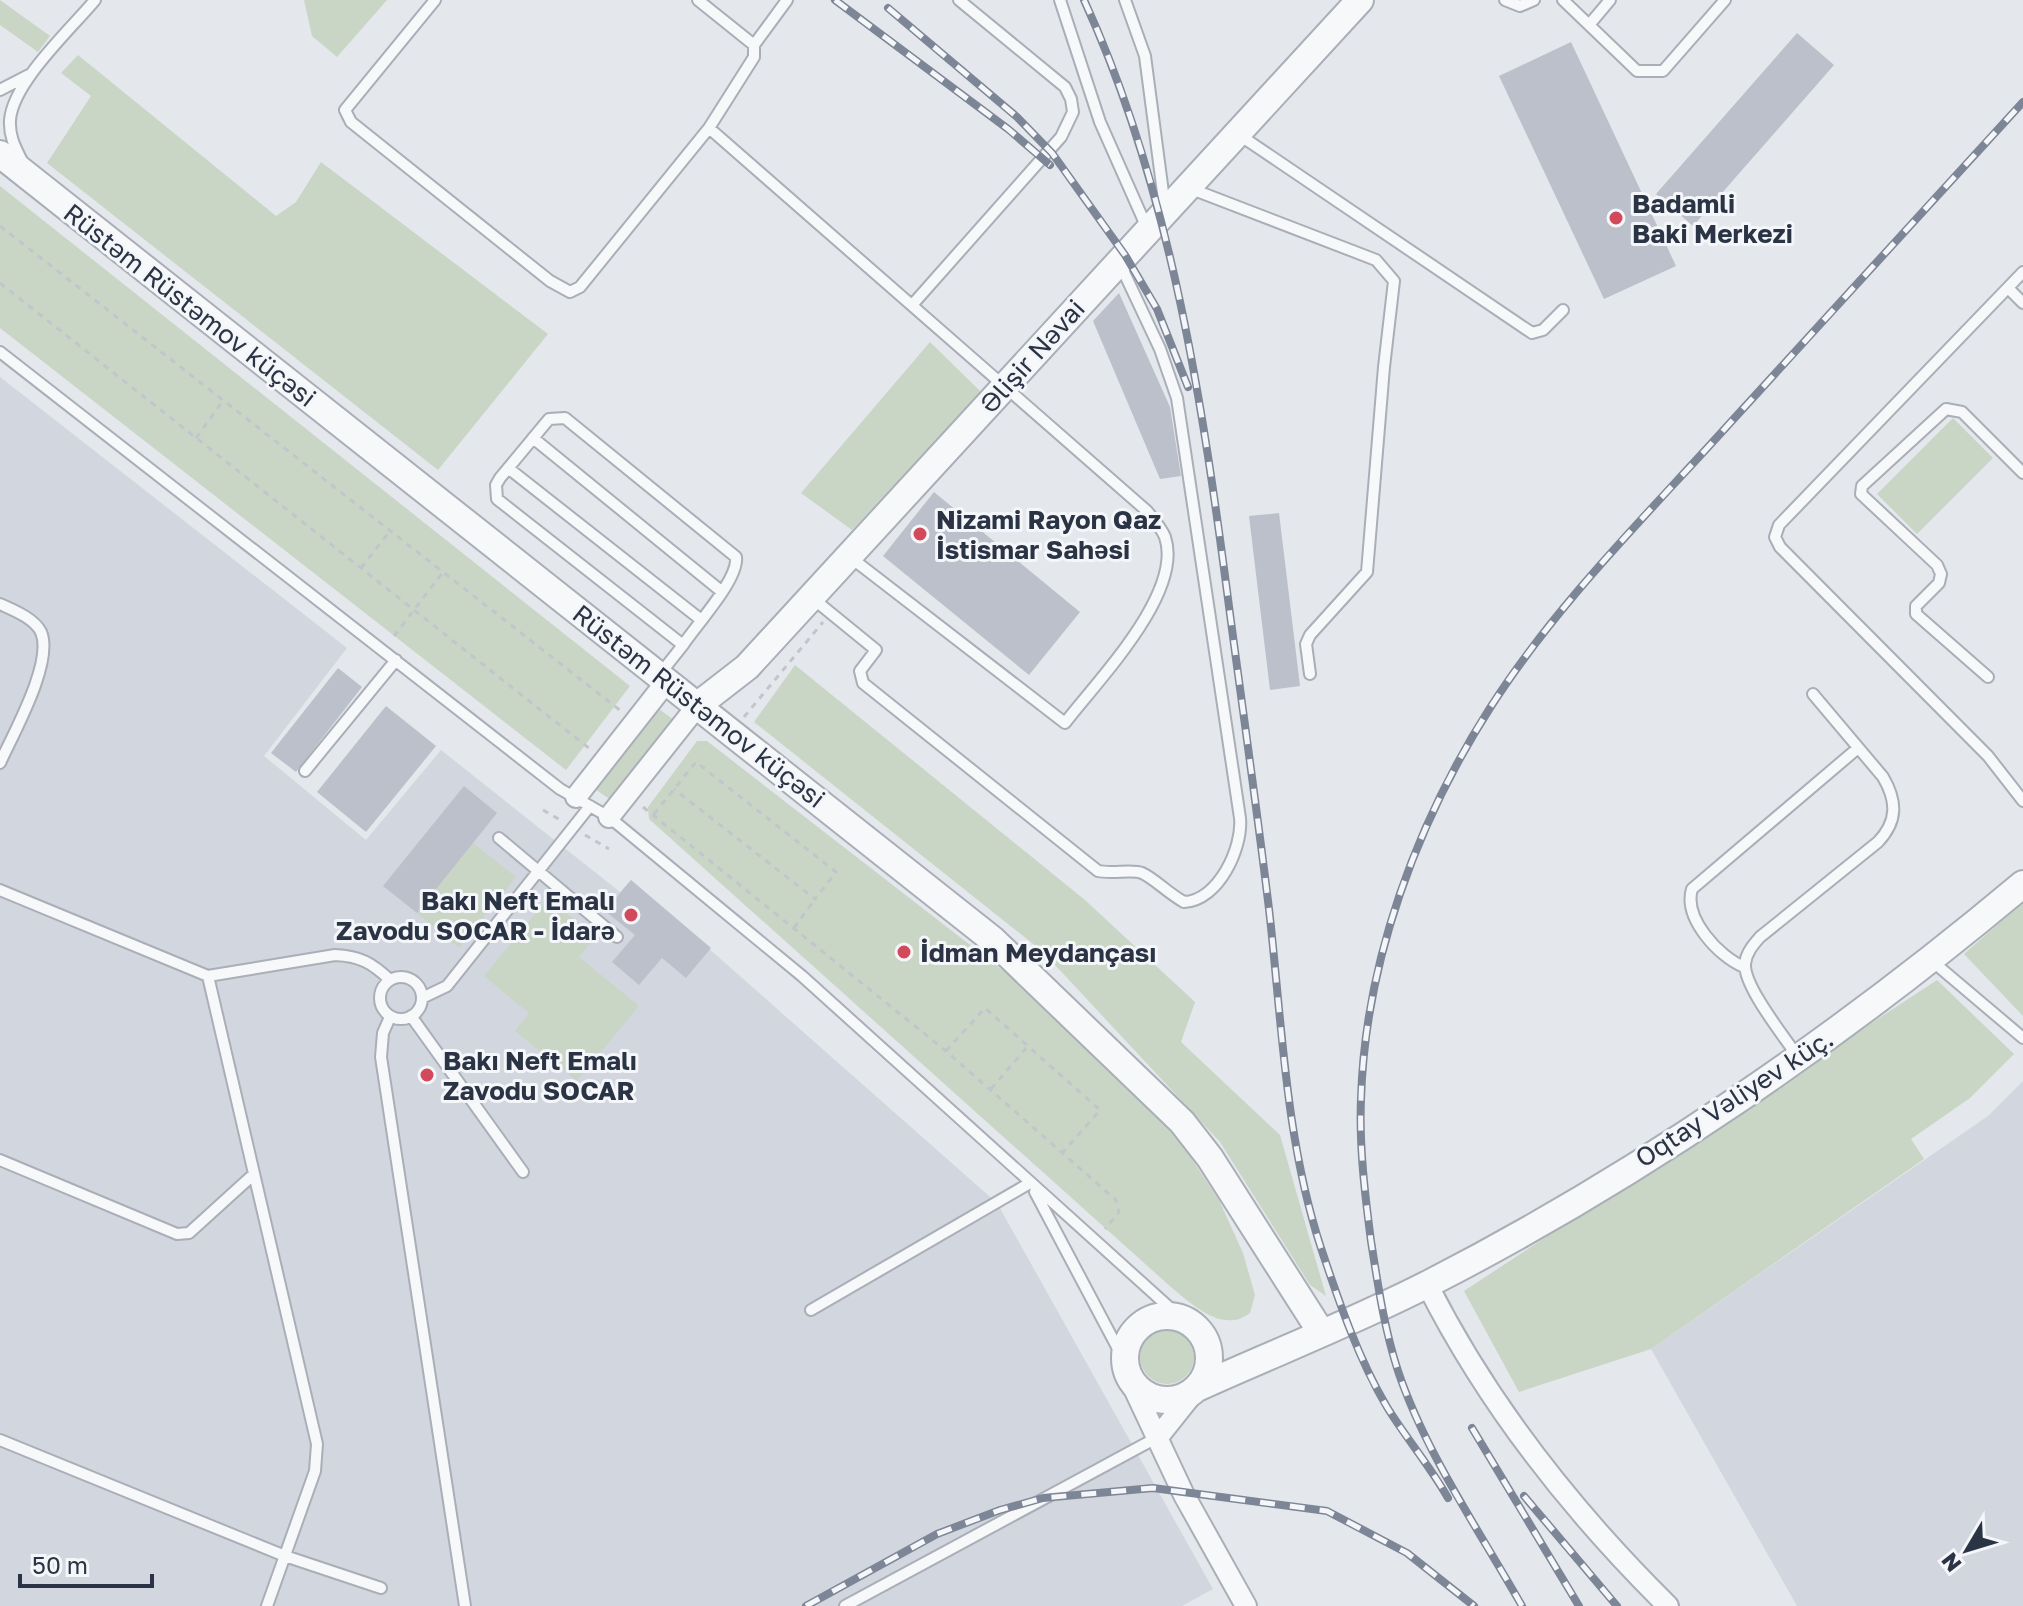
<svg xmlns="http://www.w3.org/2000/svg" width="2023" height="1606" font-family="'Golos Text',sans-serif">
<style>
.built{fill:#d2d6de}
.green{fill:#c9d6c5}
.building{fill:#bbc0ca}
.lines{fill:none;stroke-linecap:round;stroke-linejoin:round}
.service-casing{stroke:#a9aeb7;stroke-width:14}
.minor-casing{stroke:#a9aeb7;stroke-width:24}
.tertiary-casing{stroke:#a9aeb7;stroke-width:30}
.path{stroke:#c2c5cb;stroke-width:3;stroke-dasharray:6 6;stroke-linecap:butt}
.service{stroke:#f7f8fa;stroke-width:10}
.minor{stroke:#f7f8fa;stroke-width:20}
.tertiary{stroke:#f7f8fa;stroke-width:26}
.rail-casing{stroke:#7d8696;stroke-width:8}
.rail{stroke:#f4f6f9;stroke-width:5;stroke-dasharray:15;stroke-linecap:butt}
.poi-dot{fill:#d1495b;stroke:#f4f6f9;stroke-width:3}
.labels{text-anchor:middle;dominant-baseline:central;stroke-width:6;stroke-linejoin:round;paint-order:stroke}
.poi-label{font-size:26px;font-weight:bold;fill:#2b3445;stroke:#f4f6f9;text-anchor:start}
.street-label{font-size:26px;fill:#2b3445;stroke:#f4f6f9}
</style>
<rect width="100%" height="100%" fill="#e4e7ec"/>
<path class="built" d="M0,377L347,648L264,756L366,840L441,750L620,892L631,880L997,1203L1213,1589L1182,1606H0Z
M2023,1081V1606H1797L1651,1349L1988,1116Z"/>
<path class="green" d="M0,0L50,36L38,52L0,25Z
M304,0H387L337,57L312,36Z
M78,55L276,216L296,202L321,162L548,334L438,470L47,163L91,96L61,73Z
M0,186L630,686L566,770L0,328Z
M930,342L981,392L852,530L801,493Z
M1953,418L1993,458L1917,534L1877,494Z
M795,665L1085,900L1195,1002L1181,1042L1280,1135L1326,1296L1310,1285L1220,1142L1042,951L754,722Z
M655,706L675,721L611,800L592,787Z
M697,741H707L1005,972L1174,1132L1219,1200L1243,1253L1255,1295L1250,1313C1223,1334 1193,1305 1172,1288L649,819L648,807Z
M473,843L516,877L459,948L417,913Z
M548,898L595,937L579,957L639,1006L577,1081L515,1031L529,1013L484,976Z
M2023,902V1016L1964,954Z
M1937,980L2014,1054L1970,1098L1911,1139L1924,1159L1651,1349L1519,1392L1464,1291Z
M1140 1357a27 27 0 1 1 54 0a27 27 0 1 1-54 0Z"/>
<path class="building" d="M1797,33L1834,65L1693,226L1656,194Z
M1571,42L1676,266L1604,299L1499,76Z
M1119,293L1170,407L1181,476L1160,479L1093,321Z
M934,492L1080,612L1029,675L883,556Z
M1279,513L1300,686L1270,690L1249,516Z
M338,668L362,687L296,772L271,753Z
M386,706L436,746L366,832L317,792Z
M464,786L497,813L417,913L383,886Z
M631,880L711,948L686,978L662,958L639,985L612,962L635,935L605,911Z"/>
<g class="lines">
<g class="service-casing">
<path id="service" d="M435,0L345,110L351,122L550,281L570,292L580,287L709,128L754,57V45L698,0
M1060,0L1100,122L1147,228
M1125,0L1145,56L1165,208
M1505,0L1520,6L1534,0
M1563,0L1637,71H1663L1725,0
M1589,25L1610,0
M754,45L787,0
M0,90L29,75
M709,128L1147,511C1153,519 1161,527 1165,537C1184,593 1097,681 1065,723L850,557
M1238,134L1532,333L1543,330L1563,310
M22,161C15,147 9,136 10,120C13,82 71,29 95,0
M1189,188L1376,260L1394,281L1384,367L1367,572L1310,635L1306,644L1310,674
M2023,272L1779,525L1775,537L1780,547L1988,756L2023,801
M2009,289L2023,303
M913,304L1061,137L1073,112L1071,99L1065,87L959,0
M0,352L560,789L609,817L802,976L1181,1318
M533,438L721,591
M508,468L700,619
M811,597L876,650L860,671L863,683L1098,871C1112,874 1133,869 1142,873C1155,879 1169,894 1184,902C1218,901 1243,848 1240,818L1177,398L1160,349L1120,264
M0,604C13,610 34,618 41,632C54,662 13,734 0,763
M660,674L683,645L497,499L496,485L500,478L549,419L565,418L736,557C739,579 696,625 683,645
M1988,677L1916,614V606L1939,583L1941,574L1937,565L1861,494L1862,486L1946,409L1962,412L2023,473
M305,771L396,660
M499,838L617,937
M0,890L208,976L317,1444L315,1471L267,1606
M1932,961L2023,1038
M1744,967C1719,957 1683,918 1692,889L1858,748
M208,976L335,955C360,956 372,963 390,980
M380 998a21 21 0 1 1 42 0a21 21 0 1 1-42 0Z
M422,998L447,986L590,806
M411,1016L523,1172
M390,1017L383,1033L381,1057L465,1606
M1797,1056C1784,1036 1744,987 1745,964C1746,953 1753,945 1760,937L1878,842C1898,821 1897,801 1883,777L1813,694
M0,1160L177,1234L189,1233L254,1174
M1035,1192L1125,1362
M811,1310L1030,1183
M0,1440L285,1556L381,1588
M845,1606L1158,1437"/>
</g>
<g class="minor-casing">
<path id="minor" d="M576,797L667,681
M609,817L698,705
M1427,1284C1488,1405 1572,1511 1668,1606
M1129,1378L1184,1495L1246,1606
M1158,1437L1197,1388"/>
</g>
<g class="tertiary-casing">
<path id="tertiary" d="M0,154L993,940L1182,1122L1210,1158L1321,1332
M698,705L747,667L1360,0
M1125 1358a42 42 0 1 1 84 0a42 42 0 1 1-84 0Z
M1197,1388C1274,1353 1354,1322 1430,1283C1639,1176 1843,1035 2023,884"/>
</g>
<path class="path" d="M0,226L621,711
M0,283L590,749
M196,438L222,402
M361,568L390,531
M394,636L443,572
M744,717L823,622
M643,807L946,1051L1116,1200L1119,1212L1105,1229
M543,810L562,821
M654,814L696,762L836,872L815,899L674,789
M585,835L609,849
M794,928L815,899
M946,1051L985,1008L1100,1110L1063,1152
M991,1089L1028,1046"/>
<use href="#service" class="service"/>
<use href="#minor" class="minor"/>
<use href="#tertiary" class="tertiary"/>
<g class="rail-casing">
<path id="rail" d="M835,0L1008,129L1050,165
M1084,0C1172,192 1203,406 1230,614C1243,712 1257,810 1269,909C1282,1022 1285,1138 1321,1248C1339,1302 1358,1358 1387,1407C1406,1438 1430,1466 1448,1498
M888,8L1017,117L1052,153L1125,255L1157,309L1188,387
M1472,1428L1579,1606
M1524,1496L1617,1606
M806,1606L937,1534L1000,1510L1043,1498L1153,1488L1327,1511L1407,1553L1474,1606
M1522,1606C1479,1530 1426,1454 1398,1371C1384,1328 1378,1285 1371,1241C1365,1195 1359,1146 1361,1099C1365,962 1417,822 1490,708C1557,603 1647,515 1730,423C1828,316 1925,209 2023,102"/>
</g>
<use href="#rail" class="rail"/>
</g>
<g class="poi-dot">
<circle cx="1616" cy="218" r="8"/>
<circle cx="920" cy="534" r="8"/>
<circle cx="631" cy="915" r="8"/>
<circle cx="904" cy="952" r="8"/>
<circle cx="427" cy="1075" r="8"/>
</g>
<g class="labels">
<g class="poi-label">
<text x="1632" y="203">Badamli<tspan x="1632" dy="30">Baki Merkezi</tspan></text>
<text x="936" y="519">Nizami Rayon Qaz<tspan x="936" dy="30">İstismar Sahəsi</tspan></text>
<text x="615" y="900" text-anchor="end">Bakı Neft Emalı<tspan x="615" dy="30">Zavodu SOCAR - İdarə</tspan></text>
<text x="920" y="952">İdman Meydançası</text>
<text x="443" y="1060">Bakı Neft Emalı<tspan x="443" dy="30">Zavodu SOCAR</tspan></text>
</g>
<g class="street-label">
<text transform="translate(190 305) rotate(38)">Rüstəm Rüstəmov küçəsi</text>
<text transform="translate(1032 356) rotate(-48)">Əlişir Nəvai</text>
<text transform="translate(699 706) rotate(38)">Rüstəm Rüstəmov küçəsi</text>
<text transform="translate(1734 1098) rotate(-33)">Oqtay Vəliyev küç.</text>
</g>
</g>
<g transform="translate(1967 1550) rotate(232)" stroke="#f4f6f9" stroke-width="6" paint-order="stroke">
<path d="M0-6L14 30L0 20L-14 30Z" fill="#2b3445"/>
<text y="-12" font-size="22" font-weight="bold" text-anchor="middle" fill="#2b3445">N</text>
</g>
<path d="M20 1574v12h132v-12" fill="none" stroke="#2b3445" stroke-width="4"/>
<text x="32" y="1574" font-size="24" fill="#2b3445" stroke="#f4f6f9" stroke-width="6" paint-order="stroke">50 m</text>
</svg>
